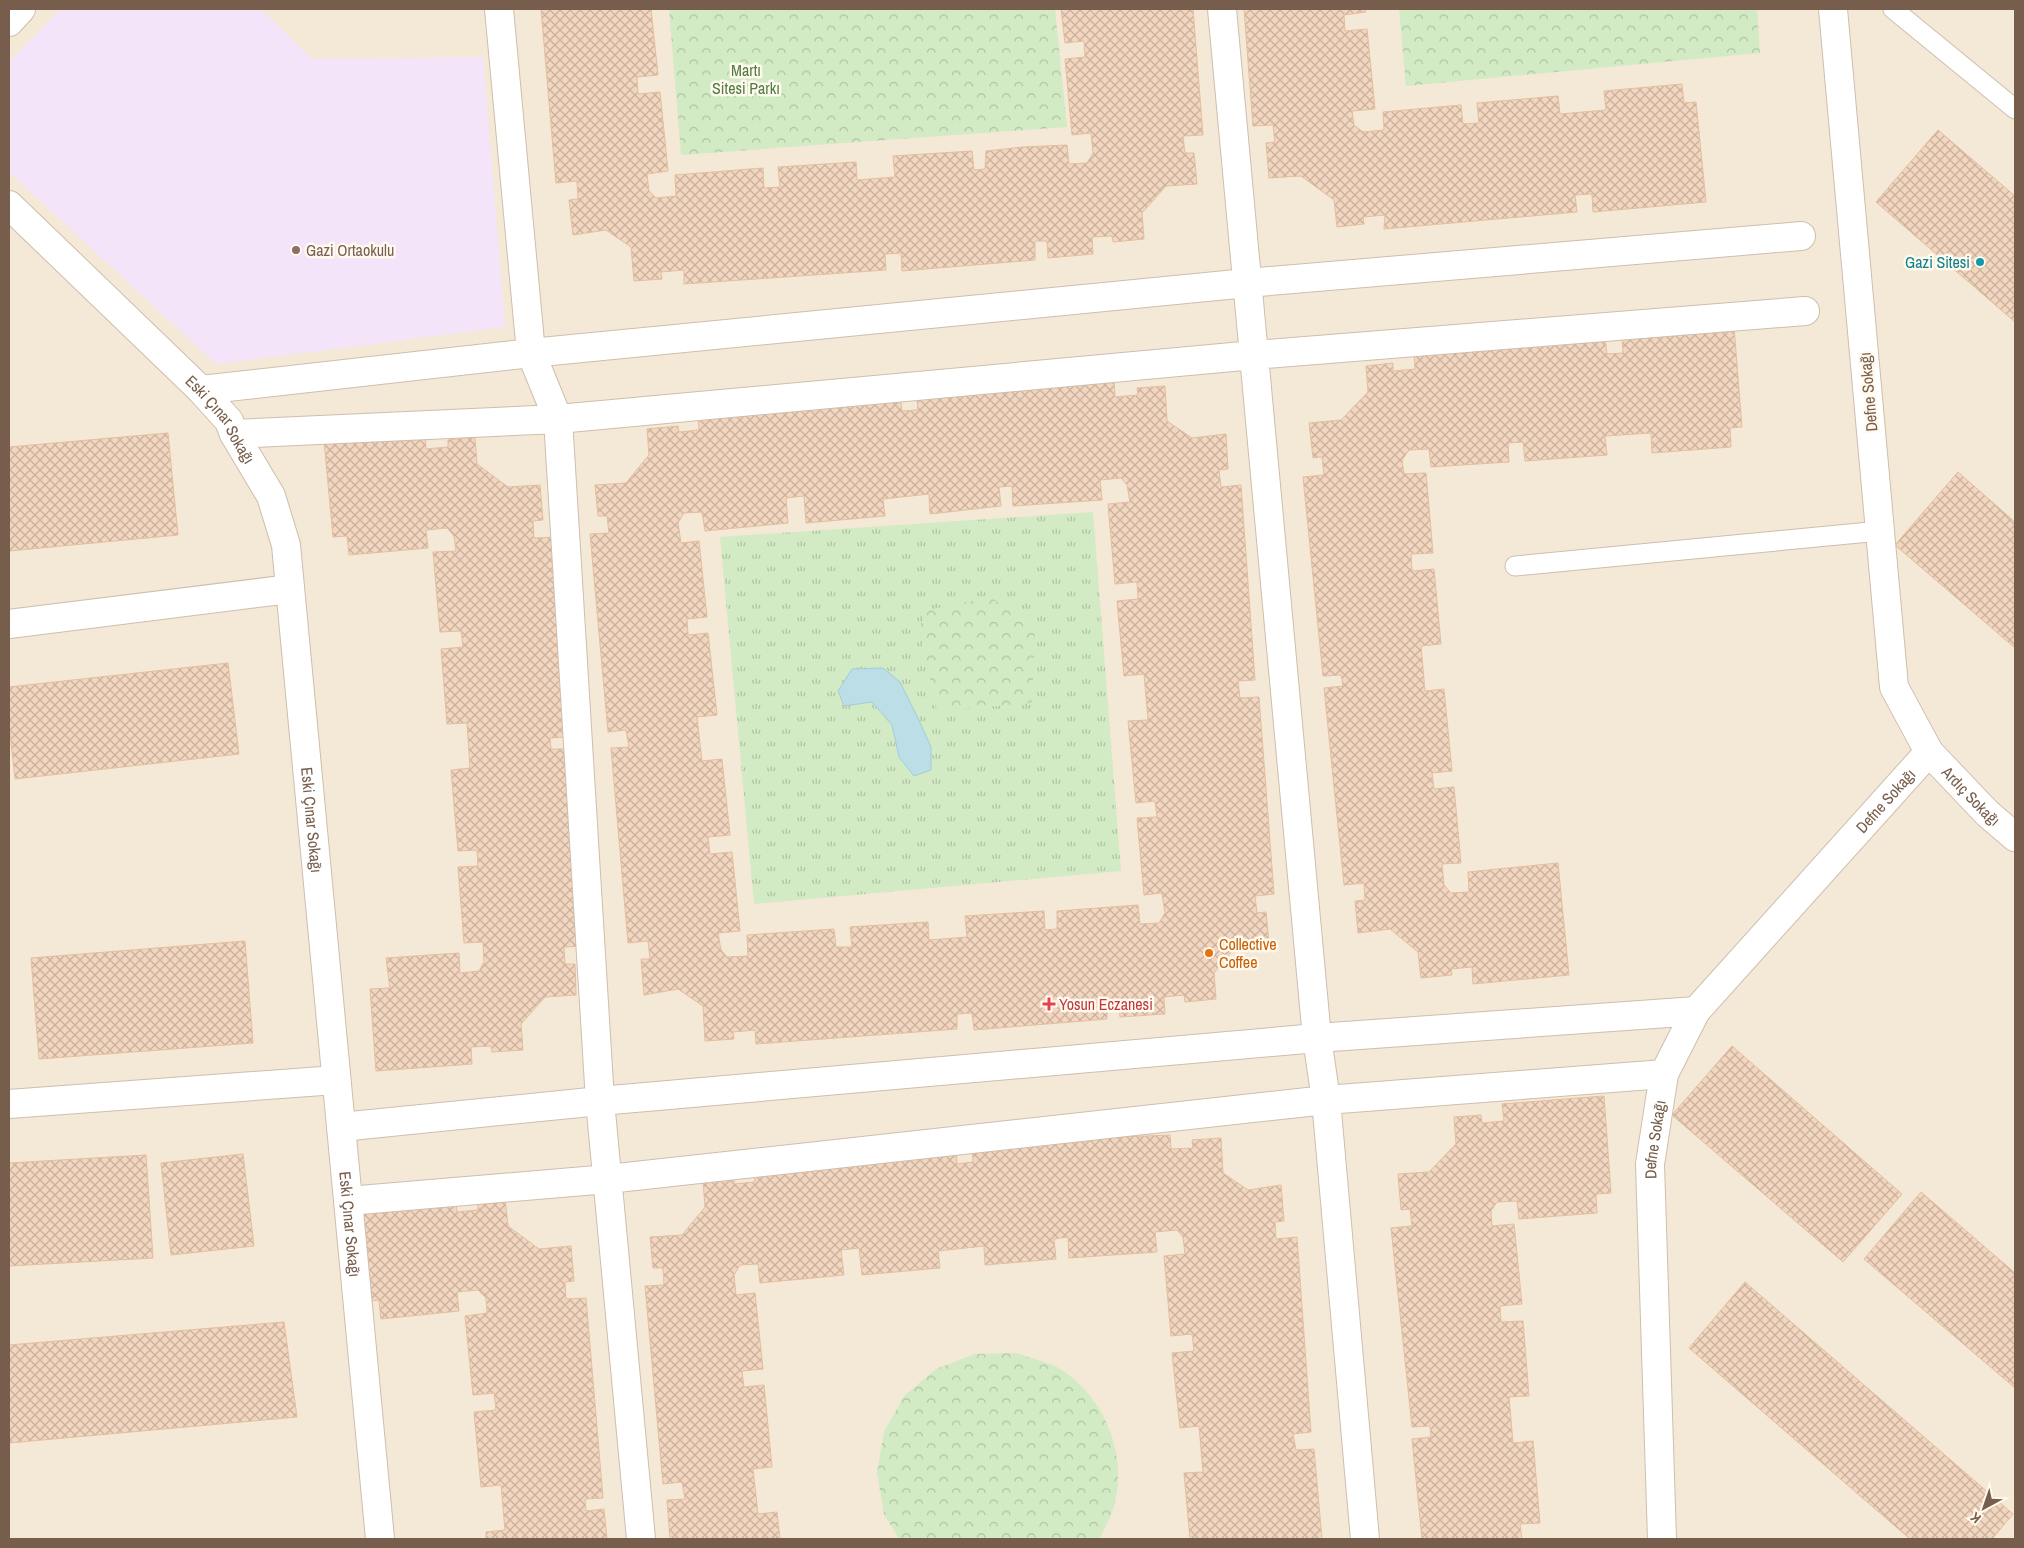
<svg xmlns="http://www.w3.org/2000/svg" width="2024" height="1548" font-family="'Archivo Narrow',sans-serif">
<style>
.residential{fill:#f4e8d6}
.education{fill:#f3e4f9}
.grass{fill:url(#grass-tufts)}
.park{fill:url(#park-crowns)}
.water{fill:#bbdee7;stroke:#a1cdd9}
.building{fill:url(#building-cross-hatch);stroke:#e5be9f;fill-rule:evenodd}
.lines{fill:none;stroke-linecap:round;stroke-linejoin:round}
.service-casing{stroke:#cfbead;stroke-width:21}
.pedestrian-casing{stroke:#cfbead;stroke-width:30}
.minor-casing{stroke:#cfbead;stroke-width:30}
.service{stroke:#fff;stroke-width:19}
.pedestrian{stroke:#fff;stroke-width:28}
.minor{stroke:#fff;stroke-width:28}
.education-dot{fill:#8d6e63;stroke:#fff9ee;stroke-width:2}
.culture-dot{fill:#0f9aa8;stroke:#fff9ee;stroke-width:2}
.food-dot{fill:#e8710a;stroke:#fff9ee;stroke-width:2}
.health-dot{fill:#e0444e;stroke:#fff9ee;stroke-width:2}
.labels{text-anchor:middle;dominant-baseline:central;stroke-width:5;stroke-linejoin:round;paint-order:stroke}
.park-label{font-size:16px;fill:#507d42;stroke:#fff9ee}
.education-label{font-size:16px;fill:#785e54;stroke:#fff9ee;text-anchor:start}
.culture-label{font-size:16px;fill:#0d838f;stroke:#fff9ee;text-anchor:end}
.street-label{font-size:16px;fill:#775d4b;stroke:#fff9ee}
.food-label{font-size:16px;fill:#c56008;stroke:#fff9ee;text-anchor:start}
.health-label{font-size:16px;fill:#be3a42;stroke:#fff9ee;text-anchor:start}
</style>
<defs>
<pattern id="grass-tufts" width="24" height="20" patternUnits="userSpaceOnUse" patternTransform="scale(1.25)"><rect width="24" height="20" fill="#d2ebc5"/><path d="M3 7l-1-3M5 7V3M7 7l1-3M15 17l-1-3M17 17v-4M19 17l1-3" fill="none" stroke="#afc2a2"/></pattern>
<pattern id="park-crowns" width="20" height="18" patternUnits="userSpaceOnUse" patternTransform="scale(1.25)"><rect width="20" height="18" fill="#d2ebc5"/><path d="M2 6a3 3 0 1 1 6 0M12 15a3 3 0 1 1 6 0" fill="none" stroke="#afc2a2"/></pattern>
<pattern id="building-cross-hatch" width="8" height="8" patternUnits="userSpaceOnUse" patternTransform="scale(1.25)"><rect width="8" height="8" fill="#f2d6bf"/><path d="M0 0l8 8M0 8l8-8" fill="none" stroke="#c9b19d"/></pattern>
</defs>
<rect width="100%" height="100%" fill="#fdf6e7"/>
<path class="residential" d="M9,9H2015V1539H9Z"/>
<path class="education" d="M61,9H261L312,59L483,57L505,327L216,364L9,172V62Z"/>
<path class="grass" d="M1093,512L1121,871L754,904L720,537Z"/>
<path class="park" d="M669,9H1055L1067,127L681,155Z
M1399,9H1757L1760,53L1406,86Z
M990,597L1035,627L1032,703L937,711L919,627L928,610Z
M1017,1353C1030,1358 1045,1361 1057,1367C1103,1394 1127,1451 1115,1502C1113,1514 1105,1527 1100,1538L1099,1539H899L884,1514L877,1473L884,1432L904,1396L936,1369L975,1354Z"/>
<path class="water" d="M883,668L900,682L918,718L931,747V770L914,776L899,757L892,725L872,702L844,706L838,691L852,669Z"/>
<path class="building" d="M541,9H651L658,75L637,77L638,94L660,92L668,171L647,174L649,191L656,198L676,196L675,175L763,168L764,188L780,187L778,167L856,162L857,180L895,177L893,156L972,151L974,170L985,169L986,151L1023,147L1067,145L1069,164L1087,163L1093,153L1091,133L1072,135L1065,59L1085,57L1084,41L1065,43L1061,9H1193L1203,135L1183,136L1185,153H1194L1197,184L1166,186L1142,213L1144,239L1113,242L1112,236L1092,237L1093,254L1048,258L1047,241H1035V260L902,271L901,253L885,254L886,270L684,284V270L661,272L662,279L634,281L631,247L606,230L573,235L569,200L578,199L577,181L556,183Z
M1244,9H1365L1366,12L1344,15L1345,31L1367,29L1375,109L1352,111L1354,125L1363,132L1384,130L1383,112L1461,105L1463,124L1479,123L1477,103L1558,96L1560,114L1606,110L1604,91L1682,84L1684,103L1696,102L1706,202L1593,212L1592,194L1575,195L1577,212L1384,229L1385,215L1363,217L1364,224L1337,227L1334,200L1301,176L1269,178L1266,143L1275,142L1273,125L1253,126Z
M1938,130L2015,196V322L1876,202Z
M1734,327L1742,427L1730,428L1731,447L1652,453L1651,433L1605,436L1607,455L1525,461L1523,442L1508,443L1509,462L1431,467L1429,449L1409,450L1402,460L1404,474L1426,473L1433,553L1411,554L1412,571L1434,569L1441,644L1421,646L1425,691L1444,689L1452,771L1432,773L1434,789L1454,787L1461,863L1442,864L1444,885L1451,893L1469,892L1468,872L1558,863L1569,975L1473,984L1472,967L1451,969L1452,975L1421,978L1418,952L1390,929L1358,933L1355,901L1365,900L1364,883L1344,885L1324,688L1343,686L1341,675L1323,676L1303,477L1324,475L1322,457L1313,458L1309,423L1341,420L1368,392L1366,366L1393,363V371L1415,369L1414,351L1605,338L1607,354L1623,353L1622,335Z
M1114,382L1115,397L1138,395L1137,388L1165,386L1167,421L1192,438L1226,434L1228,469L1219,470L1221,487L1241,485L1255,680L1238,681L1240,698L1259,697L1274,894L1255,896L1257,913L1266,912L1269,943L1237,945L1214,973L1216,999L1185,1002L1184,995L1164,997L1165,1014L1120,1017L1119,1001H1107V1019L974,1030L972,1013L957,1014V1029L756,1044L755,1030L733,1032L734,1039L705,1041L703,1006L678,989L644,995L641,959H650L648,941L628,943L611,748L629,747L626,730L608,732L590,534L609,533L607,516H598L595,485L626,483L649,455L647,429L678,426L679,432L699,430L698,413L900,395L902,411L918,410L916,391L1029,388ZM1121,478L1127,485L1130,502L1108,504L1115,584L1137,582L1138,599L1117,601L1124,676L1144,674L1148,720L1128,721L1136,803L1155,801L1157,817L1137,818L1144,895L1162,893L1165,913L1159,923L1140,924L1138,905L1057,911V929L1045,930L1044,911L965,916L967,937L929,940L928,922L850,927L852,947H836L834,929L747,935L748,956L727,957L721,950L718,933L740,931L732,852L710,854L708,837L730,835L722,759L702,761L697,717L717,715L708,633L688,635L687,619L707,617L699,541L681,543L678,523L684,513L702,512L705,531L788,523L786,498L804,496L806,523L885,516L883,499L929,494L930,514L1001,506L999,487L1012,486L1013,506L1102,500L1100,480Z
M425,432L426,449L448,447V440L475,437L477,464L508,487L540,485L543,520L533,521L534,538L555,537L569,737L550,738L551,749H570L583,946L564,947L565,964H575L576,995L545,997L521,1024L523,1050L492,1052L491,1046L471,1047L472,1064L376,1071L370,989L390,988L386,958L459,953L460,973L479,971L484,962L483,942L464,943L458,867L478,866L477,850L458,851L451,770L470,768L467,723L447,724L441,649L463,647L461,631L440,632L433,552L456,551L454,536L447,528L426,530L428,548L349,555L347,536L333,537L324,441Z
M168,433L178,535L9,551V447Z
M1958,472L2015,522V648L1895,545Z
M228,663L239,754L15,779L9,724V687Z
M245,941L253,1043L39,1059L31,958Z
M1732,1046L1902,1194L1843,1262L1672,1115Z
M1604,1096L1611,1193L1596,1194L1597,1213L1519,1219L1517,1201L1497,1202L1491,1211L1492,1226L1514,1224L1522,1304L1500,1306L1501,1322L1523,1321L1529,1396L1509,1397L1513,1443L1533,1441L1540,1523L1520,1524L1522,1539H1422L1412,1439L1431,1437L1430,1426L1412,1427L1391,1228L1412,1226L1410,1209L1401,1210L1398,1174L1429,1172L1456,1144L1454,1117L1481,1115L1482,1123L1504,1121L1502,1104Z
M1170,1135L1171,1149L1193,1148L1192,1140L1221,1138L1223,1173L1248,1190L1281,1185L1284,1221L1275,1222L1276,1239L1297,1237L1311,1432L1293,1434L1296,1450L1314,1449L1322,1539H1190L1184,1473L1203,1472L1199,1426L1180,1428L1172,1353L1194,1351L1192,1334L1171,1336L1164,1256L1185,1254L1183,1237L1177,1230L1155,1232L1157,1252L1069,1258L1068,1237L1054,1239L1056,1259L985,1265L984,1246L938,1251L940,1268L862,1275L859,1248L841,1250L844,1275L760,1283L758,1264L740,1265L734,1275L736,1295L755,1293L763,1369L742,1371L744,1387L764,1385L772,1467L753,1469L758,1514L777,1512L780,1539H670L667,1500L685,1499L682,1482L663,1484L645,1286L664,1285L663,1268H653L650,1237L682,1235L705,1207L703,1181L734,1178V1184L755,1182L753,1165L956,1147L957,1164L973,1162L972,1143Z
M243,1154L254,1246L171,1255L161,1163Z
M146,1155L153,1258L9,1266V1163Z
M1921,1192L2015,1273V1388L1864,1259Z
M455,1195L457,1212L478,1210V1202L505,1199L508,1226L539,1249L571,1246L574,1281L565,1282L566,1299L586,1298L603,1498L585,1499L586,1511L604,1509L607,1539H486V1532L505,1530L501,1485L481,1487L474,1412L496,1410L494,1393L473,1395L465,1316L487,1313L486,1298L478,1290L457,1292L459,1311L381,1319L379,1300L364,1302L354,1205Z
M1745,1282L2013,1514L1992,1539H1910L1689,1348Z
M284,1322L297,1417L9,1443V1345Z"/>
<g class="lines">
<g class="service-casing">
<path id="service" d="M1893,9L2015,109
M1515,566L1880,531"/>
</g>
<g class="pedestrian-casing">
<path id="pedestrian" d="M499,9L531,353L558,419L600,1101L641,1539
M1222,9L1317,1038L1326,1100L1365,1539
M201,390L531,353L1247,283L1801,236
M234,434L558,419L1254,355L1805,311
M341,1127L600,1101L1317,1038L1696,1011
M348,1201L608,1179L1326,1100L1664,1074"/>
</g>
<g class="minor-casing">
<g id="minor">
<path d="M9,22L21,9"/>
<path id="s1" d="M9,205L201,390L229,421L234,434L271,496L286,545L380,1539"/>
<path d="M9,624L290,589"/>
<path id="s2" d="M1929,752L1987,813L2015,837"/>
<path d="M9,1104L336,1080"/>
<path id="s3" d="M1662,1539L1650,1164L1664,1074L1696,1011L1929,752L1894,687L1833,9"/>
</g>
</g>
<use href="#service" class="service"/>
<use href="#pedestrian" class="pedestrian"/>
<use href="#minor" class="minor"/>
</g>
<circle class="education-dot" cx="296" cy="250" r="5"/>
<circle class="culture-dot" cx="1980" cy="262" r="5"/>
<circle class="food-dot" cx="1209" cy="953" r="5"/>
<path class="health-dot" d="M1046.5 996.5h5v5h5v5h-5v5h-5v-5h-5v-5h5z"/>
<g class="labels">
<g class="park-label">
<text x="746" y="70">Martı<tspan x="746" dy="18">Sitesi Parkı</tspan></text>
</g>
<g class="education-label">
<text x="306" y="250">Gazi Ortaokulu</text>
</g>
<g class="culture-label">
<text x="1970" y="262">Gazi Sitesi</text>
</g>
<g class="street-label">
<text transform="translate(1868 392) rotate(-95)">Defne Sokağı</text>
<text stroke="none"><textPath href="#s1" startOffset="302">Eski Çınar Sokağı</textPath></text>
<text stroke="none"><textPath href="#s2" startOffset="61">Ardıç Sokağı</textPath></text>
<text stroke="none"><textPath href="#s3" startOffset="820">Defne Sokağı</textPath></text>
<text stroke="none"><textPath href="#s1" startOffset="722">Eski Çınar Sokağı</textPath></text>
<text stroke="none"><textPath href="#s3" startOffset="400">Defne Sokağı</textPath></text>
<text stroke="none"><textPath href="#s1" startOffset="1128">Eski Çınar Sokağı</textPath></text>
</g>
<g class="food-label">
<text x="1219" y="944">Collective<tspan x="1219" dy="18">Coffee</tspan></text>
</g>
<g class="health-label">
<text x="1059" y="1004">Yosun Eczanesi</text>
</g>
</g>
<rect width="2024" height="1548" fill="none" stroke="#775d4b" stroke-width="20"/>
<g transform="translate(1984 1508) rotate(220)" stroke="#fff9ee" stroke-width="4" paint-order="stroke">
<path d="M0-4L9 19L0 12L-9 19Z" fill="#775d4b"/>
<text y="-8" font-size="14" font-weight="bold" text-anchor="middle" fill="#775d4b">K</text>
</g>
</svg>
